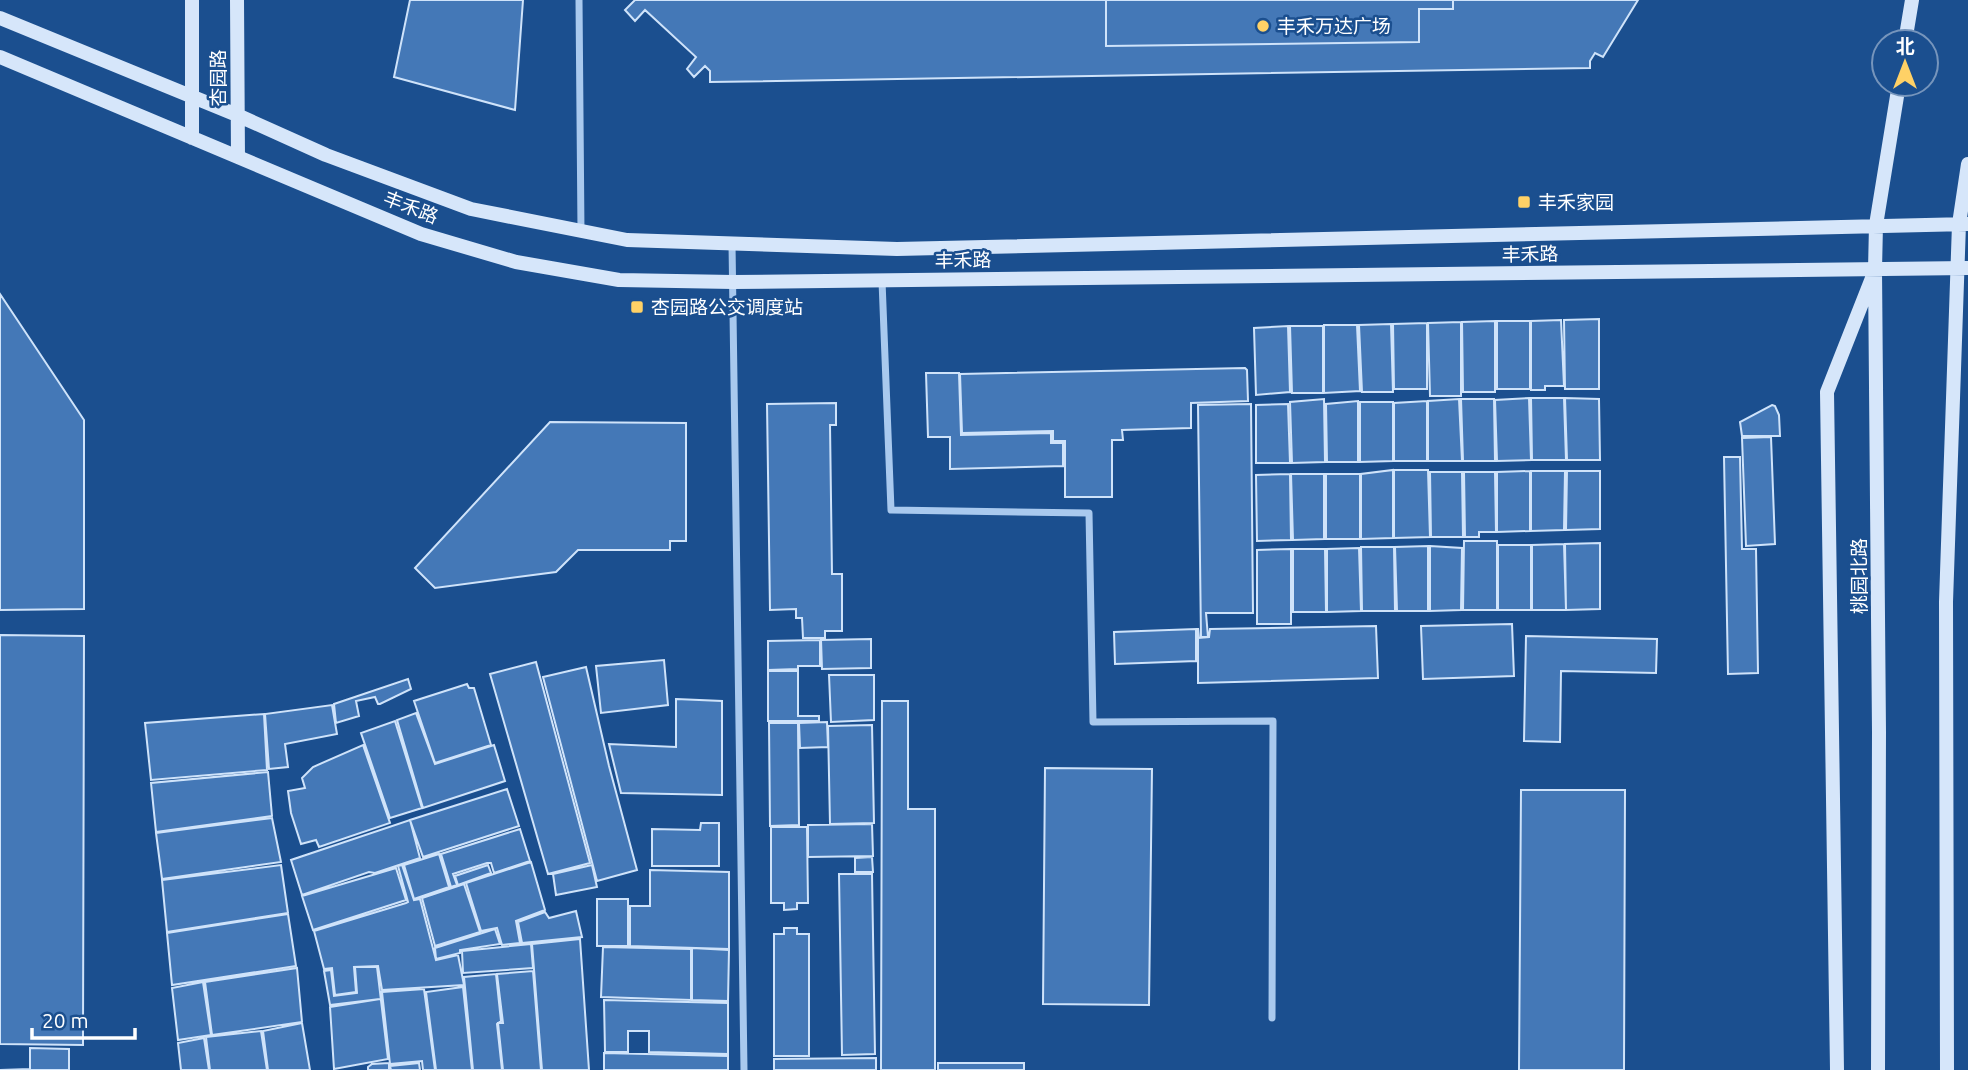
<svg xmlns="http://www.w3.org/2000/svg" width="1968" height="1070" font-family="Ubuntu,'Noto Sans SC',sans-serif">
<style>
.building{fill:#4478b7;stroke:#cfe3fa;stroke-width:2}
.lines{fill:none;stroke-linecap:round;stroke-linejoin:round}
.street{stroke:#a9c9ee;stroke-width:7}
.secondary{stroke:#d6e6fa;stroke-width:14}
.poi-dot{fill:#ffd166;stroke:#1b4f8f;stroke-width:2.5}
.labels{text-anchor:middle;dominant-baseline:central;stroke-width:5;stroke-linejoin:round;paint-order:stroke}
.poi-label{font-size:19px;fill:#fff;stroke:#1b4f8f;text-anchor:start}
.street-label{font-size:19px;fill:#fff;stroke:#1b4f8f}
</style>
<rect width="100%" height="100%" fill="#1b4f8f"/>
<path class="building" d="M410,0H523L515,110L394,77Z
M635,0H1638L1603,57L1595,53L1590,61V68L710,82V71L705,66L694,77L687,69L696,57L645,10L635,21L625,10Z
M1106,0H1453V9H1419V42L1106,46Z
M0,294L84,420V609L0,610Z
M1599,319V389H1565L1564,320Z
M1561,320L1564,386H1545V390H1531V321Z
M1495,321V392H1463L1462,322Z
M1497,321H1530V389H1497Z
M1461,322V396H1430L1428,323Z
M1427,323V389H1394L1393,324Z
M1391,324L1393,392H1362L1359,325Z
M1324,325H1357L1360,391L1324,393Z
M1288,326L1290,392L1256,395L1254,328Z
M1290,326H1323V393H1292Z
M1245,368L1247,370L1248,401L1191,403V428L1122,430L1123,440H1112V497H1065V441H1053V431L962,433L960,374Z
M926,373H959L961,435L1051,433V443H1063V466L950,469V437H928Z
M1529,398L1531,460L1497,461L1495,400Z
M1531,398H1564L1566,460H1532Z
M1565,398L1599,399L1600,460H1567Z
M1324,399L1325,462L1292,463L1290,402Z
M1459,399L1462,461H1428V401Z
M1461,399H1494L1495,461H1463Z
M1358,401V462H1327L1326,404Z
M1427,401V461H1394V403Z
M1360,402H1393V461L1360,462Z
M836,403V425H830L832,574H842V631H825V638H803L802,618H796V609L770,610L767,404Z
M1251,404L1253,613H1206L1208,637H1201L1198,405Z
M1288,404L1290,463H1256V405Z
M1772,405L1775,406L1779,415L1780,436H1742L1740,422Z
M550,422L686,423V541H670V550H578L556,572L435,588L415,568Z
M1771,437L1775,544L1746,546L1742,438Z
M1724,457H1740L1742,549H1756L1758,673L1728,674Z
M1393,470V538L1361,539V474Z
M1394,470H1428L1430,537L1394,538Z
M1530,471V531L1497,532V472Z
M1531,471H1565L1564,530L1531,531Z
M1567,471H1600V529L1566,530Z
M1430,472H1462L1463,537H1431Z
M1464,472H1495L1496,532H1479V537H1465Z
M1290,474L1291,540L1257,541L1256,475Z
M1291,474H1324V539L1293,540Z
M1326,474H1360V539H1326Z
M1464,541H1497V610H1463Z
M1600,543V609L1566,610L1565,544Z
M1564,544L1566,610H1532V545Z
M1498,545H1531V610H1498Z
M1428,546V611H1397L1395,547Z
M1430,546L1462,548L1461,610L1430,611Z
M1361,547H1394L1395,611H1362Z
M1359,548L1361,611L1327,612V549Z
M1291,549V624H1257V550Z
M1293,549H1325L1326,612H1293Z
M1512,624L1514,676L1423,679L1421,626Z
M1376,626L1378,678L1198,683V628L1199,638L1209,637L1210,629Z
M1196,629V661L1115,664L1114,632Z
M0,635L84,636L83,1045L0,1044Z
M1526,636L1657,639L1656,673L1561,671L1560,742L1524,741Z
M871,639V668L822,669L821,640Z
M820,640V666H798V669L768,670V641Z
M664,660L668,705L601,713L596,666Z
M536,662L590,863L548,874L490,674Z
M586,667L609,766L637,870L597,881L543,677Z
M768,671H798V716H819V721H768Z
M829,675H874V720L831,722Z
M408,679L411,689L380,704H378L375,697L356,701L359,716L336,723L334,704Z
M467,684L469,688H474L491,745L435,763L414,701Z
M676,699L722,701V795L621,793L609,744L676,747Z
M882,701H908V809H935V1070H881Z
M332,705L337,734L285,744L288,767L269,769L265,714Z
M416,713L435,764L494,745L505,781L423,808L397,720Z
M264,714L267,770L151,780L145,723Z
M395,721L422,808L390,818L361,733Z
M827,722L828,747L800,748L799,723Z
M769,723H798L799,825L770,826Z
M872,725L874,823L830,824L828,726Z
M363,745L390,823L319,847L316,840L301,844L291,813L288,791L305,788L302,778L313,767Z
M1045,768L1152,769L1149,1005L1043,1004Z
M268,772L272,816L156,832L151,783Z
M507,789L519,826L423,857L410,820Z
M1521,790H1625L1624,1070H1519Z
M272,818L281,862L162,879L156,833Z
M410,820L420,858L375,873L369,872L302,895L291,860Z
M701,823H719V866H652V829L700,830Z
M872,824L873,856L808,857V825Z
M771,827H807L808,903H797V909L784,910V903H771Z
M520,829L530,861L494,873L491,863H487L453,874L457,885L451,887L441,854Z
M439,854L449,887L414,899L404,865Z
M872,857L873,872H855V858Z
M531,862L545,910L516,921L520,943L502,945L497,928L481,931L466,883Z
M281,865L288,913L167,932L162,880Z
M402,865L414,900L420,899L436,960L458,955L464,985L382,990L378,966L354,967L356,992L335,995L332,968L324,969L314,931L406,903L408,902L398,866Z
M488,865L491,873L458,885L455,876Z
M592,865L597,887L556,895L553,874Z
M396,868L406,900L313,930L302,896Z
M650,870L729,872V949L630,946V906H650Z
M839,874H872L875,1054L842,1055Z
M464,884L480,932L435,946L422,898Z
M597,899H628V946H597Z
M576,911L582,937L522,943L518,922L545,912L549,918Z
M288,914L296,966L172,985L167,933Z
M784,928H797V934H809V1056H774V934H784Z
M495,929L500,944L460,950V953L436,959L435,948Z
M580,939L589,1070H542L532,944Z
M531,944L533,968L463,973L462,951Z
M603,947L691,949V1000L601,997Z
M692,948L729,950L728,1001L692,1000Z
M355,967H377L388,1059L334,1069L330,1007L380,999L330,1005L324,971L331,970L334,996L357,993Z
M297,968L302,1022L212,1035L205,982Z
M533,971L541,1070H503L498,1023H503L497,974Z
M496,974L501,1021L497,1024L502,1070H473L464,977Z
M203,982L211,1035L178,1040L172,988Z
M463,987L472,1070H436L426,992Z
M424,989L435,1070H423L422,1061L390,1064L382,992Z
M604,1000L728,1003V1054L649,1052V1031H628V1052H605Z
M302,1023L310,1070H268L263,1031Z
M261,1031L267,1070H210L206,1037Z
M204,1038L209,1070H181L178,1043Z
M30,1048L69,1049V1070H0L30,1069Z
M604,1053L728,1056V1070H604Z
M876,1058V1070H774V1059Z
M389,1063V1070H368V1067L372,1064Z
M419,1063L420,1070H391L390,1066Z
M938,1063H1024V1070H938Z"/>
<g class="lines">
<path class="street" d="M579,0L581,231
M732,244L744,1070
M882,281L891,510L1089,513L1093,722L1273,721L1272,1018"/>
<path class="secondary" d="M192,0V138
M237,0L238,157
M0,18L237,115L326,155L471,209L627,240L897,249L1968,224
M1905,42L1912,0
M0,57L421,234L516,262L619,280L733,282L1968,268
M1837,1070L1827,392L1872,278
M1878,1070L1879,732L1875,270L1876,225L1899,84
M1947,1070L1946,602L1959,224L1968,164"/>
</g>
<g class="poi-dot">
<circle cx="1263" cy="26" r="7"/>
<rect x="1517" y="195" width="14" height="14" rx="3.5"/>
<rect x="630" y="300" width="14" height="14" rx="3.5"/>
</g>
<g class="labels">
<g class="poi-label">
<text x="1277" y="26">丰禾万达广场</text>
<text x="1538" y="202">丰禾家园</text>
<text x="651" y="307">杏园路公交调度站</text>
</g>
<g class="street-label">
<text transform="translate(218 78) rotate(-90)">杏园路</text>
<text transform="translate(411 207) rotate(21)">丰禾路</text>
<text transform="translate(1530 254) rotate(-1)">丰禾路</text>
<text transform="translate(963 260) rotate(-1)">丰禾路</text>
<text transform="translate(1859 576) rotate(-90)">桃园北路</text>
</g>
</g>
<g transform="translate(1905 63)"><circle r="33" fill="#1b4f8f" stroke="#7695bc" stroke-width="2"/>
<path d="M0-5L12 26L0 18L-12 26Z" fill="#ffd166"/>
<text y="-10" font-size="19" font-weight="bold" text-anchor="middle" fill="#ffffff">北</text>
</g>
<path d="M32 1028v10h103v-10" fill="none" stroke="#ffffff" stroke-width="3.5"/>
<text x="42" y="1028" font-size="21" fill="#ffffff" stroke="#1b4f8f" stroke-width="5" paint-order="stroke">20 m</text>
</svg>
